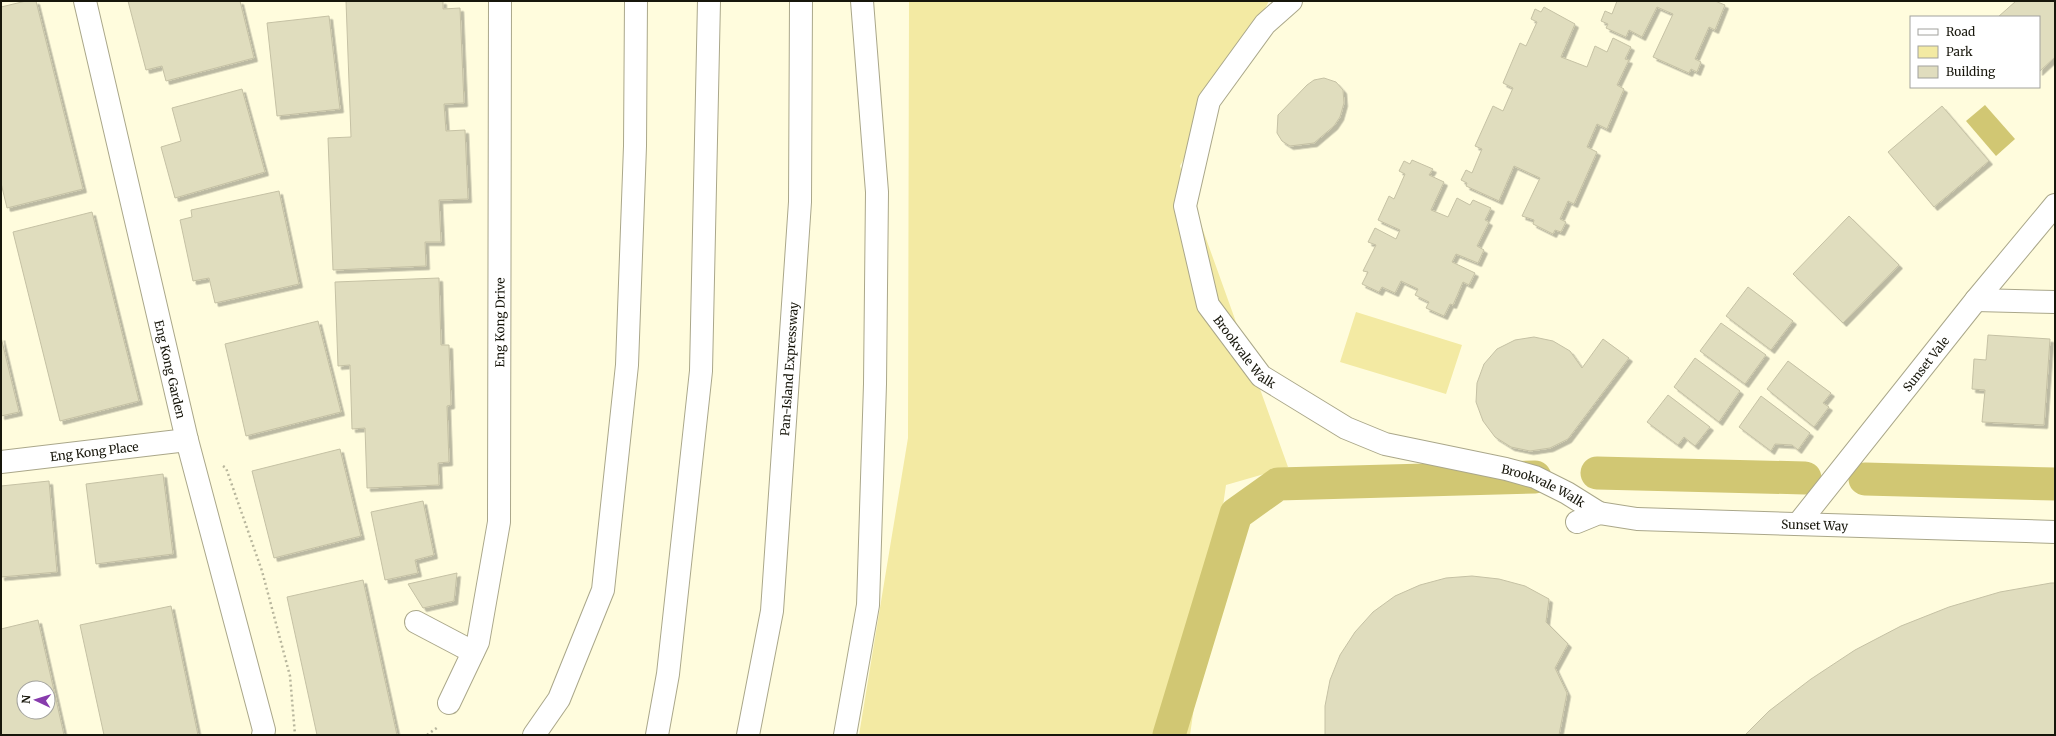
<svg xmlns="http://www.w3.org/2000/svg" width="2056" height="736" font-family="Merriweather,serif">
<style>
.green{fill:#f3eaa3}
.water{fill:#d1c773}
.lines{fill:none;stroke-linecap:round;stroke-linejoin:round}
.canal{stroke:#d1c773;stroke-width:33}
.building{fill:#e0ddbe;stroke:#c5c1a4;fill-rule:evenodd;filter:url(#shadow)}
.street-casing{stroke:#aaa78a;stroke-width:24}
.highway-casing{stroke:#aaa78a;stroke-width:24}
.path{stroke:#b8b69d;stroke-width:2.5;stroke-dasharray:2 3;stroke-linecap:butt}
.street{stroke:#fff;stroke-width:22}
.highway{stroke:#fff;stroke-width:22}
.labels{text-anchor:middle;dominant-baseline:central;stroke-width:3;stroke-linejoin:round;paint-order:stroke}
.street-label{font-size:12px;fill:#17160b;stroke:#fff}
</style>
<defs>
<filter id="shadow"><feDropShadow dx="3.5" dy="3.5" stdDeviation="0" flood-color="#0004"/></filter>
</defs>
<rect width="100%" height="100%" fill="#fffcdd"/>
<path class="green" d="M909,1H1269L1180,166L1288,467L1226,485L1190,735H859L908,438Z
M1356,312L1462,345L1446,394L1340,362Z"/>
<path class="water" d="M1985,105L2015,139L1996,156L1966,121Z"/>
<g class="lines">
<path class="canal" d="M1597,473L1805,478
M1865,479L2055,484
M1169,735L1236,514L1278,484L1535,477"/>
</g>
<path class="building" d="M26,1H36L83,189L7,208L1,183V7Z
M128,1H240L254,58L166,81L162,66L146,70Z
M346,1H443V9L460,8L464,103L444,104L446,131L465,130L468,199L439,200L441,242H425L426,266L333,270L328,138L351,137Z
M1617,1H1715L1725,5L1715,30L1709,27L1695,59L1701,62L1697,72L1691,69L1689,73L1653,57L1673,14L1657,7L1642,37L1629,30L1626,37L1606,28L1608,24L1601,21L1605,11L1612,14Z
M2016,1H2055V57L2039,72V17H1998Z
M1544,7L1575,24L1561,57L1587,67L1595,46L1607,52L1613,38L1631,47L1625,59L1629,60L1617,85L1624,89L1607,129L1597,124L1587,147L1597,152L1574,204L1568,201L1560,219L1566,222L1561,232L1555,230L1553,234L1533,224L1534,220L1522,216L1540,178L1514,166L1499,201L1466,186L1467,183L1461,180L1466,170L1472,173L1482,149L1475,146L1493,106L1503,111L1513,88L1503,83L1520,43L1526,46L1537,22L1531,19L1535,9L1541,12Z
M329,16L340,109L277,116L267,23Z
M1324,78L1336,82L1343,90L1344,103L1340,117L1334,126L1314,143L1290,146L1282,141L1277,133L1278,115L1307,85L1314,80Z
M242,89L265,172L175,198L161,147L181,141L172,108Z
M1942,106L1989,161L1934,207L1888,152Z
M1412,160L1433,169L1429,175L1444,182L1431,210L1448,217L1457,198L1470,205L1473,200L1491,208L1485,220L1489,222L1477,246L1484,250L1478,263L1456,254L1452,262L1475,273L1469,285L1463,282L1453,305L1450,304L1444,316L1426,308L1429,302L1415,295L1418,289L1401,281L1395,293L1382,287L1379,292L1362,284L1368,272L1363,271L1376,245L1368,242L1375,228L1396,239L1400,230L1378,220L1389,196L1394,199L1405,174L1399,171L1404,161L1410,164Z
M279,191L299,284L215,303L209,278L193,281L180,220L192,217L191,210Z
M92,212L139,401L60,421L13,232Z
M1849,216L1899,265L1843,323L1793,274Z
M439,278L441,345H449L451,405L447,406L449,462L438,463L439,485L367,488L365,428L352,429L350,365L338,366L335,282Z
M1748,287L1793,321L1771,350L1726,316Z
M318,321L341,412L246,436L225,344Z
M1721,323L1766,355L1745,384L1700,351Z
M1988,335L2050,339L2044,425L1982,422L1985,390L1972,389L1974,359L1986,360Z
M1,337L19,412L1,416Z
M1534,337L1553,341L1570,351L1582,368L1603,339L1629,358L1568,439L1550,448L1530,451L1511,447L1495,437L1483,421L1476,402L1477,383L1484,364L1497,349L1515,340Z
M1695,358L1740,391L1719,422L1674,387Z
M1788,361L1831,393L1823,403L1829,407L1814,427L1767,389Z
M1668,395L1710,427L1695,446L1684,437L1678,445L1647,422Z
M1761,396L1810,433L1798,450L1792,445L1775,444L1771,451L1739,427Z
M340,449L361,536L274,558L252,471Z
M163,474L173,554L96,564L86,484Z
M49,481L57,572L1,577V486Z
M423,501L434,555L415,560L418,573L385,580L371,512Z
M457,573L454,601L423,608L408,584Z
M1472,576L1499,579L1525,586L1549,599L1546,622L1568,644L1555,668L1567,693L1559,735H1325V706L1330,680L1340,655L1355,632L1373,612L1395,596L1420,585L1446,578Z
M363,580L397,735H317L287,597Z
M2051,583H2055V735H1745L1769,711L1811,679L1855,650L1901,626L1949,607L2000,592Z
M171,606L198,735H104L80,625Z
M38,620L64,735H1V629ZM24,688H48V712H24Z"/>
<g class="lines">
<g class="street-casing">
<g id="street">
<path id="s1" d="M85,1L187,440L264,730L263,735"/>
<path id="s2" d="M1291,1L1265,24L1209,101L1185,206L1208,305L1261,376L1346,428L1385,444L1506,469L1535,477L1567,493L1599,513"/>
<path d="M1976,300L2055,302"/>
<path id="s3" d="M1,462L187,440"/>
<path id="s4" d="M1577,522L1599,513L1637,519L2055,532"/>
<path id="s5" d="M1798,524L1976,300L2055,205"/>
<path d="M416,622L473,652"/>
<path id="s6" d="M449,703L478,642L499,522L500,1"/>
</g>
</g>
<g class="highway-casing">
<g id="highway">
<path d="M534,735L559,699L603,590L627,365L635,146L636,1"/>
<path d="M657,735L668,674L701,371L709,1"/>
<path id="s7" d="M748,735L772,611L800,202L801,1"/>
<path d="M845,735L868,605L875,384L877,192L862,1"/>
</g>
</g>
<path class="path" d="M223,466L226,468L262,571L290,676L295,735
M427,735L438,727"/>
<use href="#street" class="street"/>
<use href="#highway" class="highway"/>
</g>
<g class="labels">
<g class="street-label">
<text stroke="none"><textPath href="#s6" startOffset="389">Eng Kong Drive</textPath></text>
<text stroke="none"><textPath href="#s2" startOffset="399">Brookvale Walk</textPath></text>
<text stroke="none"><textPath href="#s5" startOffset="205">Sunset Vale</textPath></text>
<text stroke="none"><textPath href="#s1" startOffset="378">Eng Kong Garden</textPath></text>
<text stroke="none"><textPath href="#s7" startOffset="369">Pan-Island Expressway</textPath></text>
<text stroke="none"><textPath href="#s3" startOffset="94">Eng Kong Place</textPath></text>
<text stroke="none"><textPath href="#s2" startOffset="734">Brookvale Walk</textPath></text>
<text stroke="none"><textPath href="#s4" startOffset="240">Sunset Way</textPath></text>
</g>
</g>
<rect width="2056" height="736" fill="none" stroke="#17160b" stroke-width="4"/>
<rect x="1910" y="16" width="130" height="72" fill="#ffffff" stroke="#a2a29d"/>
<rect x="1918" y="29" width="20" height="6" fill="#ffffff" stroke="#a2a29d"/>
<text x="1946" y="36" font-size="12" fill="#17160b">Road</text>
<rect x="1918" y="46" width="20" height="12" fill="#f3eaa3" stroke="#a2a29d"/>
<text x="1946" y="56" font-size="12" fill="#17160b">Park</text>
<rect x="1918" y="66" width="20" height="12" fill="#e0ddbe" stroke="#a2a29d"/>
<text x="1946" y="76" font-size="12" fill="#17160b">Building</text>
<g transform="translate(36 700) rotate(274)"><circle r="19" fill="#ffffff" stroke="#a2a29d"/>
<path d="M0-3L7 15L0 10L-7 15Z" fill="#873bad"/>
<text y="-6" font-size="11" font-weight="bold" text-anchor="middle" fill="#17160b">N</text>
</g>
</svg>
